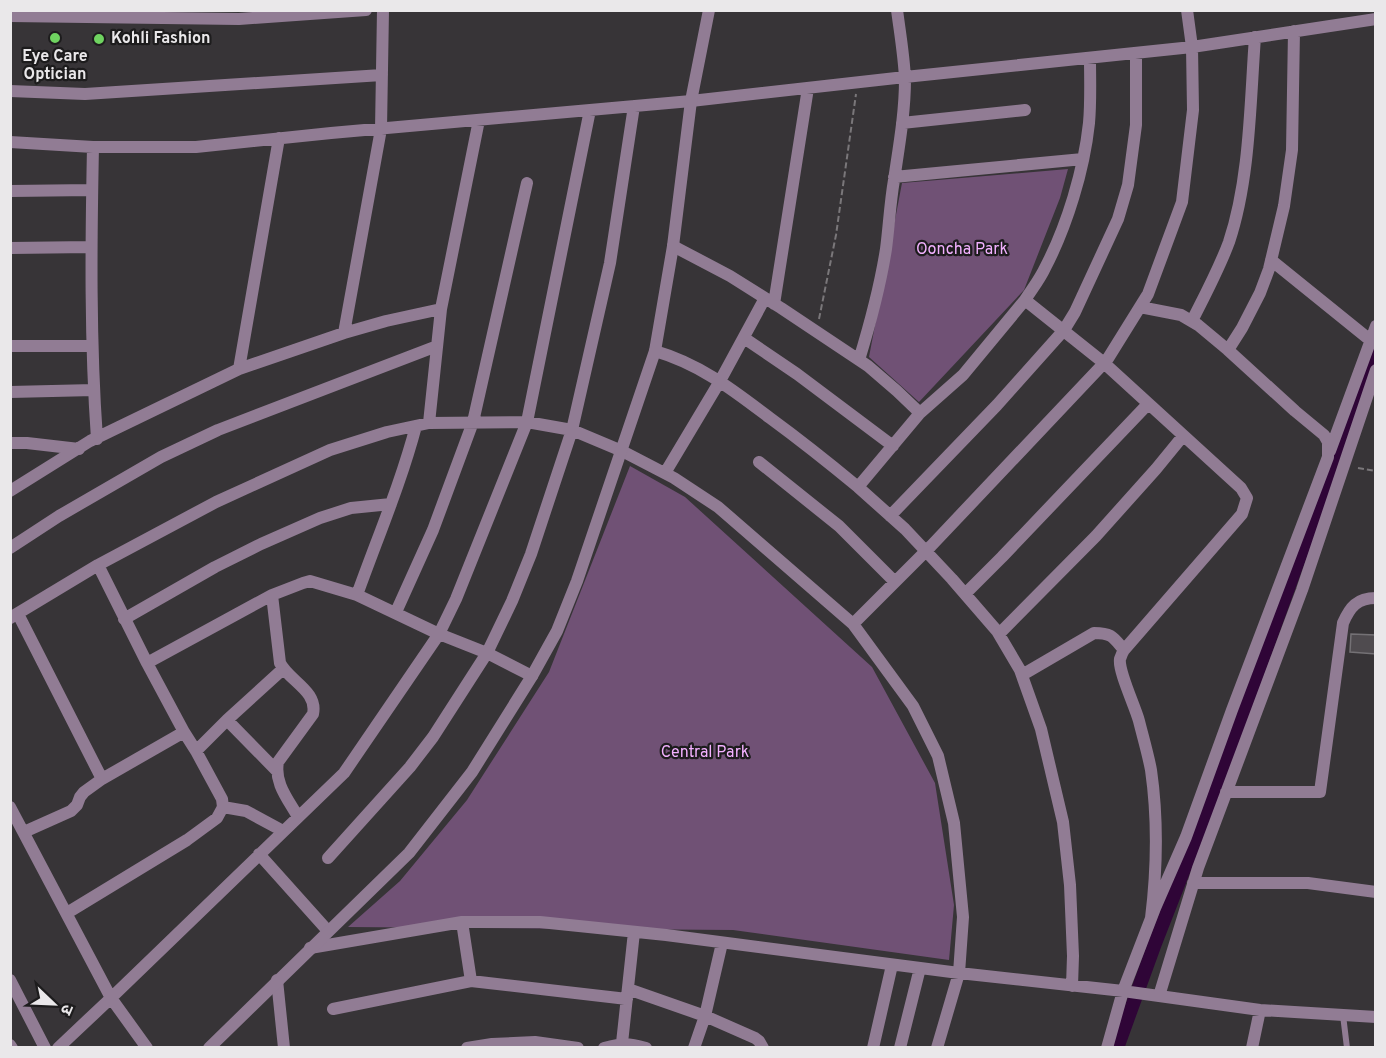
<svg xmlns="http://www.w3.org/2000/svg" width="1386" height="1058" font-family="Overpass,'Noto Sans Devanagari',sans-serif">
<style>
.green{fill:#705175}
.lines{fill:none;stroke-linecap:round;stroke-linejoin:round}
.canal{stroke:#2f0537;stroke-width:14}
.building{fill:#4f4b4f;stroke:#747175;stroke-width:1.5}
.path{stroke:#7a777a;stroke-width:2;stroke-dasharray:6 3;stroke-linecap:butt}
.service{stroke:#917c94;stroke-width:6}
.minor{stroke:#917c94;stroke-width:12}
.tertiary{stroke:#917c94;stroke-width:12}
.poi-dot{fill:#6fd360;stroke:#1d1c1d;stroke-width:2}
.labels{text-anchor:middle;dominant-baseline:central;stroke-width:4.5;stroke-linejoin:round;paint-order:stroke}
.poi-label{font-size:16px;font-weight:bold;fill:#eae8ea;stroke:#1d1c1d;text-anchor:start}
.park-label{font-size:16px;fill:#f3b1ff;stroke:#1d1c1d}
</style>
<rect width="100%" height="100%" fill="#373437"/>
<path class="green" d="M1068,169L1060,198L1024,290L919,402L869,357L902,183Z
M630,466L685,497L872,667L935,783L954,905L949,960L733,930L348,927L400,881L467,800L549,672Z"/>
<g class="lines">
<path class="canal" d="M1117,1048L1154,946L1218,782L1295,569L1376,354"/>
</g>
<path class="building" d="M1351,634L1376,635V654L1350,652Z"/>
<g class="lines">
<path class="path" d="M819,319L836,235L856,94
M1358,468L1376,471"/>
<path class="service" d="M1343,1015L1347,1048"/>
<path class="minor" d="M10,91L85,94L382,75
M902,123L1025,110
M10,142L93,147H196L331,133L691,101L905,77L1192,47L1376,19
M93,147C91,244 90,341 97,439
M894,177L1083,159
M10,191L92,190
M673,246L730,276L781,308L868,366L897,391L920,413L858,487L905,529L952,579L997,631L1020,670L1041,729L1063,822L1070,885L1073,956L1072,986
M10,248L91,247
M1271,260L1370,340
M1025,300C1032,289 1040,279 1045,268C1067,226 1084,170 1089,123C1091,101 1090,79 1090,58
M774,304L808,88
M1140,307L1181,315L1198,325L1228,350L1242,328L1260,293L1269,269L1284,206L1292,150L1294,31
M1192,321C1205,295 1219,269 1229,242C1250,179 1250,104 1255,37
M344,333L381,129L383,10
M744,338L797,374L893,446
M10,346H92
M655,351C700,364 733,390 770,418C800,440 829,463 858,487
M859,360C870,324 880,287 886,249C889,226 890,203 894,180C899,146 905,113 905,79C904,56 900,33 897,10
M239,369L279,138
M10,392L94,390
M920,413L963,375L1025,300L1104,363L1241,488L1247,498L1242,514L1124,650C1122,653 1121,656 1120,659C1118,671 1135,706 1139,721C1143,737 1148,754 1151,770C1158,819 1157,869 1151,918
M429,423L441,309
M10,443H27L79,449
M1330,451L1376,326
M759,462L839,526L895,582
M665,473L720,381L765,298
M10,491L90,441L239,369L344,333L386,321L441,309L479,120
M890,516L997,405L1064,330L1075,312L1118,219L1128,185L1136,125V53
M10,548L59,516L161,457L218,430L437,346
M965,594L1002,557L1148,404
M272,595L280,663C289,681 318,691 313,714L278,762C274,783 288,799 298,817
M357,595C377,539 401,483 416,426
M396,612L433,530L473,422L527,183
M18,614L102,779
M10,618L98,565L216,502L330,450L387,432L429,423L527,422L572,430L622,451L674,478L718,507L853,624L913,706L938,756L954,823L963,917L959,973L937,1048
M124,619L215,567L261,544L320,518L351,508L391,504
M853,624L931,546L1107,360L1148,294L1182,202L1193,110L1192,47L1187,10
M999,634L1096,536L1156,469L1183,436
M147,663L272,595L303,583L310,581L357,595L439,634L487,653L532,676
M1022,675L1094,633C1112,633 1113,637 1124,650
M227,720L277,771
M196,751L227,720L283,669
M1226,792H1320L1343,623C1350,607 1357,598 1376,598
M10,807L111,998L147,1048
M223,807L246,811L283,831
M24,832L71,811L77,805L80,797L84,792L102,779L184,732L147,663L98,565
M259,854L328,931
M328,858L410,767L433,737L487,653L512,601L531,554L572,430L610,263L634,106
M1193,883H1308L1376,892
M67,913L187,840L217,818L223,807L222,799L196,751L184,732
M310,948L462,922H540L666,935L959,973L1123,991L1260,1010L1376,1017
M10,980L45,1048
M277,980L284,1048
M471,981L627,999
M628,989L705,1016L755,1038L759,1041L763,1048
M1159,996L1198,868L1302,590L1376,370
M333,1009L471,981L462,922
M622,1043L634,932
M10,1045L12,1048
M58,1048L111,998L344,773L439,634L456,599L527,422L590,110
M467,1048L492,1044L535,1042L578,1048
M604,1048C623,1043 628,1043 646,1048
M694,1048L705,1016L722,943
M873,1048L892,965
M900,1048L920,968
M1107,1048L1123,991L1155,908L1186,837L1232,710L1328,457V442L1324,435L1295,411L1228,350
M1252,1048L1260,1010"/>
<path class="tertiary" d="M10,16L239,19L366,10
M209,1048L409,853L472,772L532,676L557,631L577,581L655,351L673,246L691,101L709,10"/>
</g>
<g class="poi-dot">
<circle cx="55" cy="38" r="6"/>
<circle cx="99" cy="39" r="6"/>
</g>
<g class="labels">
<g class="poi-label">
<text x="111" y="39">Kohli Fashion</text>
<text x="55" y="57" text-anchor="middle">Eye Care<tspan x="55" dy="18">Optician</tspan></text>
</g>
<g class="park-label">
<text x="962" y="250">Ooncha Park</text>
<text x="705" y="753">Central Park</text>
</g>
</g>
<rect width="1386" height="1058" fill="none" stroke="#eae8ea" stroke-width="24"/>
<g transform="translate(54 1004) rotate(113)" stroke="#1d1c1d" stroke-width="4.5" paint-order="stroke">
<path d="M0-4.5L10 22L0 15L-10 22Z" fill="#eae8ea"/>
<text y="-9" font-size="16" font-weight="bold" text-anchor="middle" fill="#eae8ea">उ</text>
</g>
</svg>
